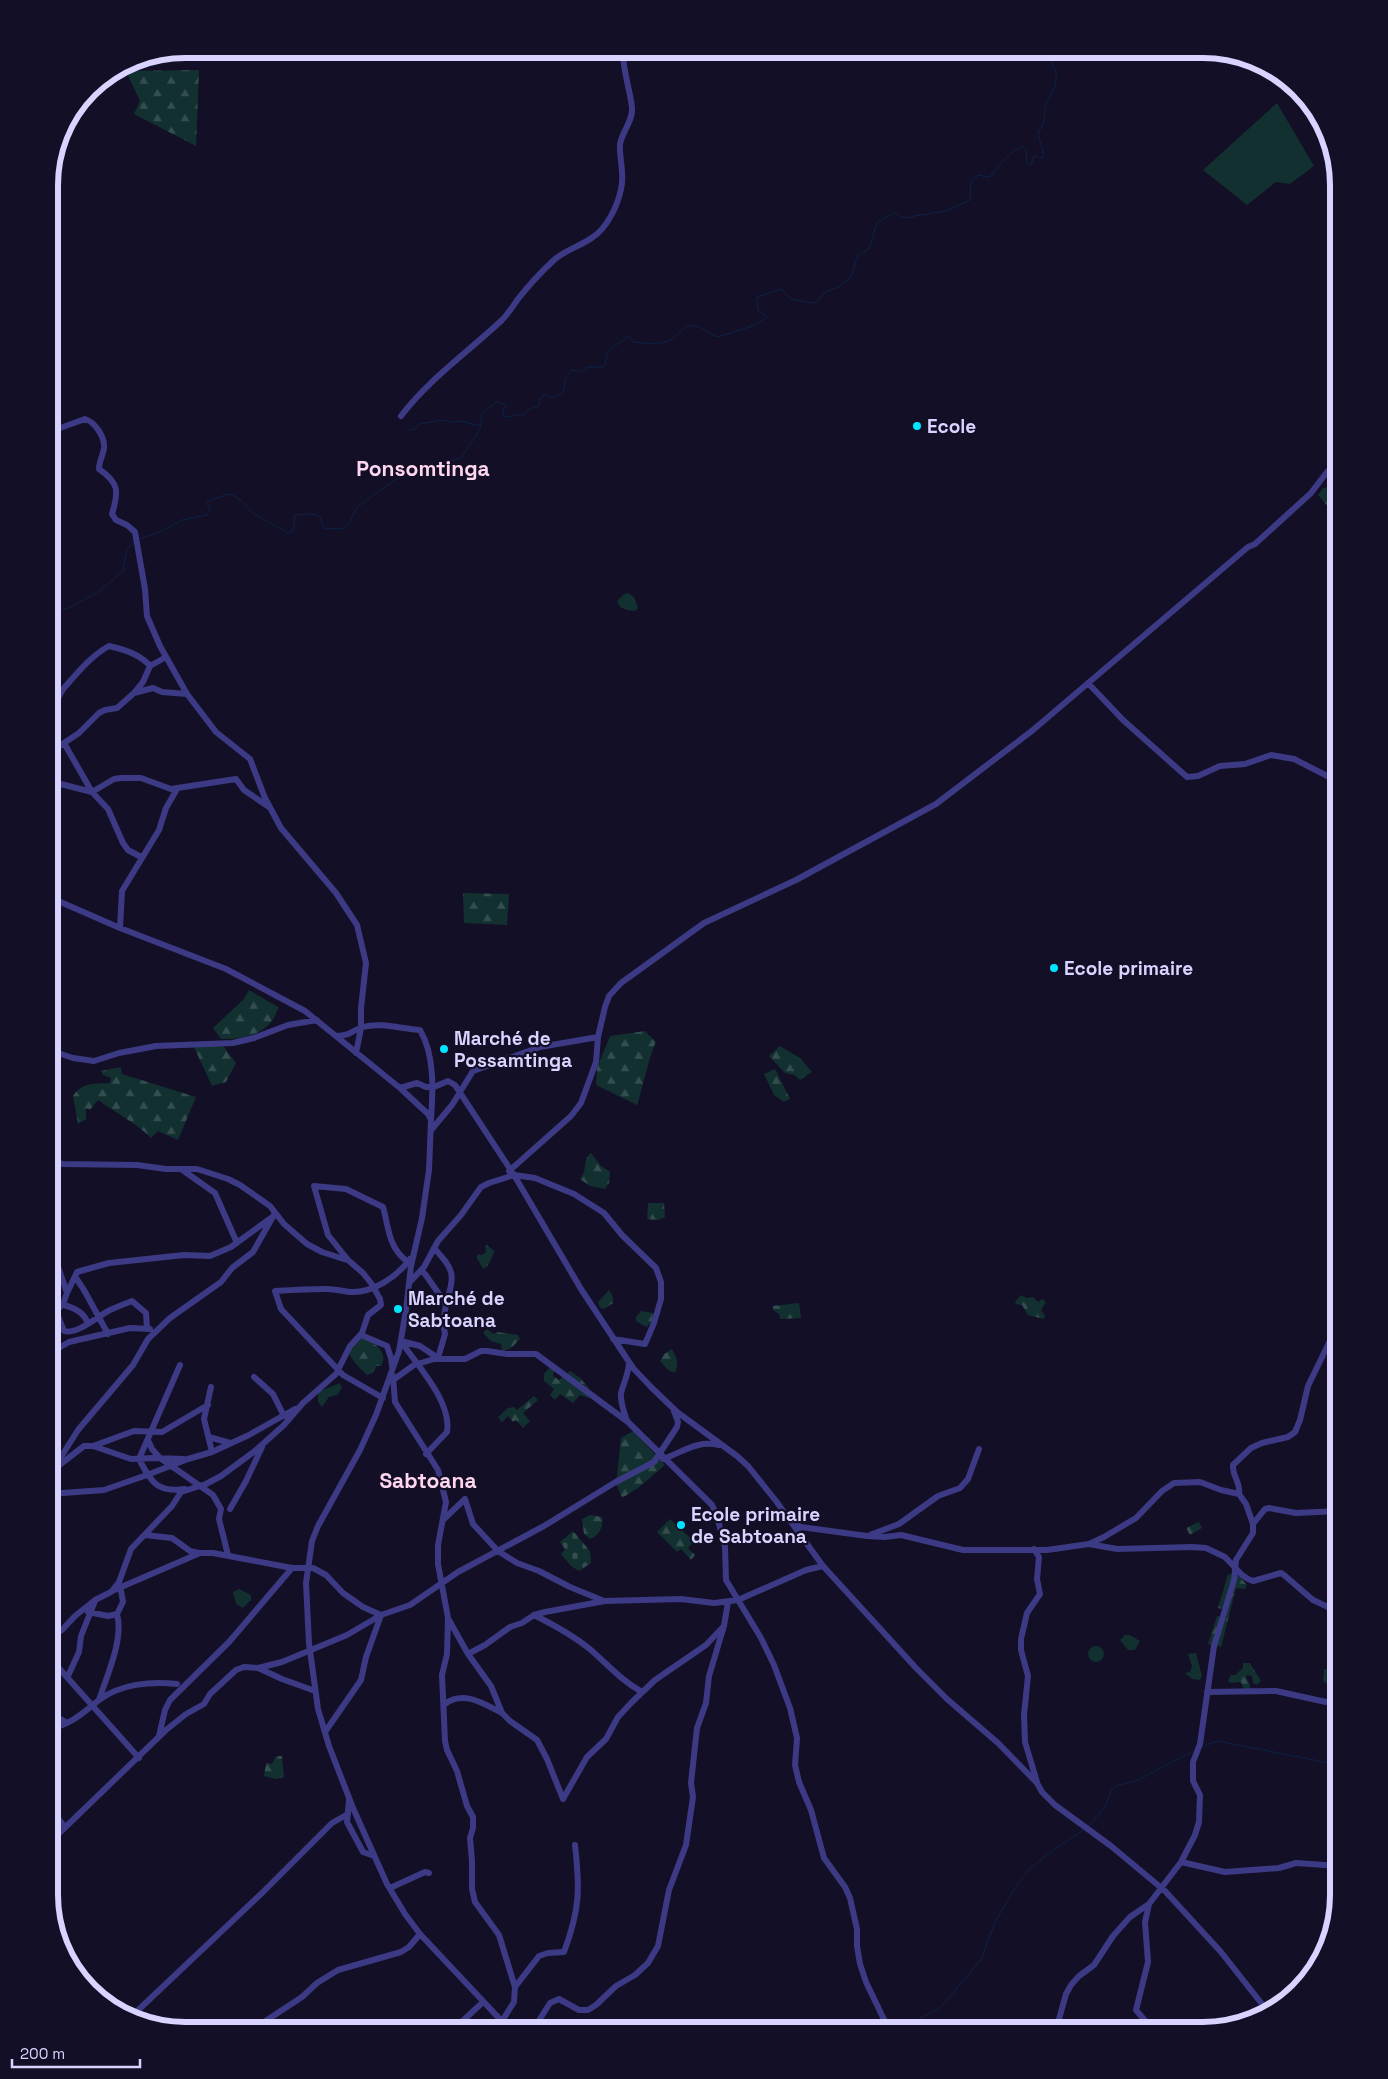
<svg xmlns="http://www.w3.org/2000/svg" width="1388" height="2079" font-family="'Space Grotesk',sans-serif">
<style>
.green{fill:#12302f}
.forest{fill:url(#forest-firs)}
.cemetery{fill:url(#cemetery-stones)}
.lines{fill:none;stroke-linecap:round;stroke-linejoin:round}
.stream{stroke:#0c2248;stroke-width:1}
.minor{stroke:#3d3a85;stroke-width:6}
.poi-dot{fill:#00e5ff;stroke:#130f26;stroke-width:2}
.labels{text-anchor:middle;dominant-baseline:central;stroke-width:4.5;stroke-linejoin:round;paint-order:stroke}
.poi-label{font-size:19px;font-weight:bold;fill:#d9d4ff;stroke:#130f26;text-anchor:start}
.quarter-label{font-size:21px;font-weight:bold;fill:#ffd6f0;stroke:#130f26}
.rim{fill:none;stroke:#d9d4ff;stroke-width:6}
</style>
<defs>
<pattern id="forest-firs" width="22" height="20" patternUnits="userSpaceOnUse" patternTransform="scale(1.25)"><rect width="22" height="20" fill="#12302f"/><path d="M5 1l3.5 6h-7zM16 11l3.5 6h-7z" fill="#344d4e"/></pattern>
<pattern id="cemetery-stones" width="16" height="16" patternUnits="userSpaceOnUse" patternTransform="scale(1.25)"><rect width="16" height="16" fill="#12302f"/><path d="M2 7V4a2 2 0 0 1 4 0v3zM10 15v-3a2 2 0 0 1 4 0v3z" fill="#344d4e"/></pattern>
</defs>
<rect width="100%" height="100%" fill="#130f26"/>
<path class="green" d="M1277,103L1314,166L1290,184L1276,182L1247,205L1203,170Z
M628,593L634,597L638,608L635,611L627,610L620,607L617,601L624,594Z
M340,1383L342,1388L337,1395L329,1397L322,1407L318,1402V1392Z
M239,1589L251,1595V1600L243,1608L236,1604L233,1592Z
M1125,1635H1130L1140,1641L1135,1650H1128L1120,1640Z
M1088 1654a8 8 0 1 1 16 0a8 8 0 1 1-16 0Z
M1196,1653L1202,1676L1200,1680L1192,1679L1185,1673L1190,1672L1192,1666L1188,1654Z
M1324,1669C1338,1670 1335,1677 1335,1688C1336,1690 1337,1693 1336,1696L1331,1695V1687L1323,1681Z"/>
<path class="forest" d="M199,70L196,146L134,114L140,101L126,71Z
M1339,486V501L1331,510L1318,495L1323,488Z
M463,893L509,894L507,925L464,923Z
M249,990L278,1007C273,1033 244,1040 221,1039L213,1028L243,1000Z
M645,1031L656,1042C647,1062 644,1084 637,1105L596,1085L597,1068L610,1036Z
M192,1043H221L236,1063L226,1082L212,1086Z
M780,1046L800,1058L812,1072L800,1080L794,1075L785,1073L769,1056Z
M121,1067L122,1074L196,1097L178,1140L158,1131L151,1138C136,1123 116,1113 98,1100L90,1110L86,1108V1119L78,1124L73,1096C82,1082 94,1084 110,1083L111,1078L103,1075L101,1071Z
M775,1069L790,1099L784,1102L774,1095L764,1074Z
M591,1153L601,1166L610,1172L609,1183L605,1189L590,1186L580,1179C588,1170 582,1160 591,1153Z
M648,1203H664L665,1217L658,1220L647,1219Z
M487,1245L494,1251C493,1257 489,1266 483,1269L477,1258L478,1254L482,1255L486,1252L485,1247Z
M609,1290L613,1297V1303L604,1309L600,1308L598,1302Z
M1021,1295L1027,1298L1033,1297L1038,1302L1042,1299L1046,1302L1041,1310L1045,1316L1044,1319L1028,1315L1022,1305L1016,1304L1015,1302Z
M799,1303L801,1318L780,1319L779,1314L773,1310V1306Z
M641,1311L653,1313L652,1322L646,1327L636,1321V1317Z
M487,1329L494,1334L497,1332L518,1335L520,1339C514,1345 511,1351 502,1350L501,1344L491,1341L483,1333Z
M364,1337C375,1344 389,1352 381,1366H376L373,1373L367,1375L356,1364L349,1354C352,1345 355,1340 364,1337Z
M672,1349C677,1358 679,1363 675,1373L668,1370L660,1361L664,1354Z
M552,1365L555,1368L553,1376L559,1380L570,1371L580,1378L589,1388V1398L580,1395L573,1403L560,1394L555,1400L550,1395L554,1389L544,1381V1374Z
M534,1396L538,1400L523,1413L530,1421L523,1428L516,1420L513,1422L508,1416L502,1422L498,1417L508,1408L514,1407L517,1410Z
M633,1431L665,1465L638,1488L622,1498L616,1484L621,1438Z
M590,1515L602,1517C604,1526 599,1536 590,1539L584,1534L582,1519Z
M670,1519L689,1537L693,1534L697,1538L688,1548L695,1555L691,1560L681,1549L677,1552L657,1532Z
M1199,1522L1202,1528L1190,1535L1186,1528Z
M1228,1574L1239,1576L1247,1585L1245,1589L1236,1588L1221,1647L1208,1644L1217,1616L1222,1617L1224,1610L1218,1608Z
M1243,1663H1250L1261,1681L1257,1685L1253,1683L1252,1676L1247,1675L1246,1677L1250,1685V1690H1244L1241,1682L1230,1683L1228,1681L1231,1675H1235L1243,1668Z
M276,1756H282L284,1777L276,1779L264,1776L266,1763L272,1764Z"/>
<path class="cemetery" d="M573,1531L590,1551L591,1563L579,1571L571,1566L561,1554L565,1549L560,1542Z"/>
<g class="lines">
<path class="stream" d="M409,430L415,429L420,424L442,420L451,422L462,421L475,425H481
M139,539L160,532L182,520L207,515L210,509L206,502L228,494C237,495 247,505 251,512L288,533L293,531L295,515L310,514L319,516L321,518L322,525L324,528L338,529L344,528L351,520L355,510L360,505L396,479L414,474H425L451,461L461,458L480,429L482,414L496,402L507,405L503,410V416C511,419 516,413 524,415L528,410L540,405L539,402L542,396L546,394L552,398L563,393L566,377L572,370C579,370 582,374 587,367H604C606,363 606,359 607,355C611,345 622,343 629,336L633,342C647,343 665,347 677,335C682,331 683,327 690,326C702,324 708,335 718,337C731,332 758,327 767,316L758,311L757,297L781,289L791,299L812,303L817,301L827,291L839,287L851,277L858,255L869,249L877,222L895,213C902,217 906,220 914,216L946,211L970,200L971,181L979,175L988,177L992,175C1000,164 1010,150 1024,147L1026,149L1027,163L1031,165L1034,156L1043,158C1045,148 1037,141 1039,132C1040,128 1043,126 1044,122C1045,115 1044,108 1047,103C1051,95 1058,83 1056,74C1055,65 1045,57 1048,49
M49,605L67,609L98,592L123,571L127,549L135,540
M1201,1747L1218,1741L1339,1765
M1088,1827L1105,1807L1111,1791L1116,1786L1138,1780L1193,1751
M906,2030L919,2019L940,2008L981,1960L995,1922L1015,1888L1030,1868L1058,1847L1085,1829"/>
<path class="minor" d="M401,416C429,379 468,352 502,320C508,314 513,306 518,299C529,285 541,272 554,260C565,250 581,246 593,237C607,228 618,205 621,189C625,174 619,159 620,144C622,132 633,121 632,108C630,88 622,69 623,49
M49,432L85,419C95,422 105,437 104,448C103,456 99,461 99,469C119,483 119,491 112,514L116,520L127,525L135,532L145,589L147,616L160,646L187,694L216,732L250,759L265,798L281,828L336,893L357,925L366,963L361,1008V1028L356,1053
M1088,683L1123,720L1187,777L1198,776L1220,766L1245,764L1271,755L1294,759L1339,782
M134,693L143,682L150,666
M49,710C57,704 58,696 64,688C78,672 91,656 109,646C123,649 141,655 150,666L166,657
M64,743L92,792L108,809L123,843L128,850L141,857
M49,753L79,733L99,713L105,710L117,708L134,693L153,688L162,692L187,694
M49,781L92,792L114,779L121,778H141L171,789L236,779L244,790L269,807
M49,897L120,928L226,969L305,1011L400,1088L428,1114L431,1120L429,1170L422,1218L411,1266L406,1310L399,1351L376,1415L360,1450L318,1526L312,1541L306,1583L309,1643L318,1709L329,1746L353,1808L387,1884L405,1914L420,1934L510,2030
M120,928L122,891L159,830L166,808L177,789
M336,1036C353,1035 350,1031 363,1027C380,1022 402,1029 420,1030C435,1055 433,1091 431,1119
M49,1050L73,1058L94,1061L119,1053L156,1046L233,1043L254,1038L288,1025L317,1020
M400,1088L417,1083L426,1087H434L448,1081L455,1085L514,1175L581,1289L633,1368L652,1388L677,1412L737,1456L748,1466L776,1501L823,1566L916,1668L947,1699L998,1743L1037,1783L1042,1792L1055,1805L1111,1846L1165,1891L1221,1952L1269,2013
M432,1129L452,1105L473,1071L540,1047L598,1037
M49,1161L63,1164L137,1165L166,1169H197L228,1179L240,1185L270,1206L284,1224L307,1244L322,1252L347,1260
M181,1169L215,1193L237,1243
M509,1171L571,1116L581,1103L596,1062L598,1037L605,1007L609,996L621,983L704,923L796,880L936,804L1033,730L1248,547L1255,544L1311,493L1327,472L1339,460
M49,1240L67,1293L63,1304L56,1311L64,1331C77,1335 98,1316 110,1310C117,1307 124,1304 132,1301L146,1313L147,1329
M434,1248C455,1271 455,1274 446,1304
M76,1278L84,1290L108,1334
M409,1283L424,1267L438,1241L461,1215L481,1187L489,1183L514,1175L535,1178L574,1194L604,1213L622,1235L656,1268L661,1282V1299L654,1323L645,1344L613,1339
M67,1293L77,1272L109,1263L184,1255L210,1256L231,1247L271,1218
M49,1301C63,1305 83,1307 88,1324
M361,1335L387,1346L391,1358L392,1366
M401,1341L420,1346L438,1358L445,1334L443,1323L446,1304L425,1274L421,1270
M401,1341C417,1366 452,1401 447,1432L426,1454
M180,1365L139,1459C151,1482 157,1493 185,1489
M49,1367L57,1349L69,1342L130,1328L150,1329
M393,1376L395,1402L438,1470L446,1502L438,1545V1564L448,1618L447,1654L442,1675L445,1741L447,1750L457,1771L467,1806L473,1817V1828L470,1838L472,1861V1889L475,1902L499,1935L515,1987L514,2002L502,2021
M254,1377L273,1394L284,1416
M393,1380L414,1365L434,1359H465L481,1351H487L507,1354H536L628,1422L712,1505L717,1516L725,1547L726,1580L761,1638L774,1665L790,1708L797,1738L795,1765L799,1782L811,1810L824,1858L845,1887L850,1898L857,1929V1946L860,1964L866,1982L889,2030
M211,1387L204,1419L212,1452
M383,1398L343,1375L281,1309L275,1291C292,1290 309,1289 326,1289C334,1289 342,1291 350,1292C373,1293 397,1277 410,1259
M627,1421C624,1412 620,1402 621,1393C624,1382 629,1373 629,1362
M209,1437L230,1443
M148,1440L152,1449L160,1458L213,1495L221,1509L219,1519L228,1555
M93,1446L131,1459L153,1458L184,1459
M663,1459C683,1452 697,1440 719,1445
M54,1468L78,1430L133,1365L148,1339L170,1318L221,1282L232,1268L253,1252L275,1213
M49,1473L84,1446H93L134,1431L162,1432L208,1405
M49,1494L104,1490L147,1475L188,1459L212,1452L249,1435L295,1409
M1239,1494C1241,1483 1232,1476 1233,1465L1251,1448L1262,1443L1288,1437L1295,1432L1300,1420L1308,1386L1339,1322
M230,1509L246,1481L262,1447
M444,1519L465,1499L473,1524L498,1551L517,1563L539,1571L570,1587L604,1601
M793,1523L801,1527L867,1536L885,1537L901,1535L963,1550H1047L1089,1544L1104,1537L1136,1518L1162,1491L1174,1483L1200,1482L1221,1490L1239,1494L1246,1504L1253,1524V1533L1236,1560L1234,1580L1214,1646L1200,1744L1193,1762V1781L1200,1795L1199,1822L1195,1835L1181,1862L1149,1904L1130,1917L1113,1936L1094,1965L1079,1976L1071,1985L1066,1994L1056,2030
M1253,1524L1265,1509L1269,1508L1296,1513L1339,1511
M145,1535L172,1538L190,1551L199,1553
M870,1535L899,1524L938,1496L960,1488L968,1479L979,1449
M1089,1544L1117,1549L1192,1547L1206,1548L1225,1557L1242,1575L1248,1579L1253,1581L1281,1573L1284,1575L1313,1600L1328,1607L1339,1621
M1034,1549L1039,1557L1037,1579L1040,1594L1027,1613L1021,1639V1650L1028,1676L1024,1715L1025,1742L1037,1782
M112,1591L200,1553H213L292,1568H313L326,1575L343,1593L363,1607L381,1615L366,1657L361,1680L325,1732
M88,1612L108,1616L117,1614L123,1602L120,1585
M534,1615C554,1625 574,1636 591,1650C608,1665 622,1681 642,1692
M449,1620L468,1654L491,1686L502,1713L510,1721L537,1740L547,1759L563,1799
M49,1638L62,1630L75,1616L95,1600L111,1592L119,1582L131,1549L172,1506L181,1492L206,1484L221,1476L255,1451L284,1425L303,1403L336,1374L350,1346L362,1333L368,1315L381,1305L380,1299L371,1283L363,1273L348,1260L328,1235L314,1186L346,1189L383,1207C389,1228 388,1248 408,1262
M468,1654L485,1645L510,1627L522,1623L534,1615L545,1612L605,1601L681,1599L714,1603L738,1600L806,1570L823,1566
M49,1657L139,1758
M258,1668L282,1679L315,1691
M68,1676L79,1652L81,1636L95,1601
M1207,1692L1276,1691L1326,1702L1339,1698
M99,1700C107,1675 124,1639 117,1614
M445,1704C464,1690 484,1704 502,1713
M49,1712L67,1723
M49,1728C68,1727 84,1712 99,1700C120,1684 151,1681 177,1684
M159,1736L165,1710L170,1700L229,1642L292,1568
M563,1799L587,1757L606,1739L618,1717L632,1702L655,1680L706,1645L724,1626L728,1602
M349,1800L347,1822L363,1852L374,1856
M49,1808L65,1827
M49,1843L166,1730L186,1714L204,1704L210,1694L236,1670L244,1667L258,1668L282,1662L347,1635L381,1615L410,1605L458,1572L544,1526L614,1483L654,1462L677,1427L678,1422L674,1411
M1181,1862L1225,1872L1279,1868L1296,1863L1339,1866
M390,1888L425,1872L429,1873
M1149,1904L1145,1922L1148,1962L1136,2010L1153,2030
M515,1987L539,1956L548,1953L564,1952C580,1909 580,1889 575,1845
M133,2015L263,1892L332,1823L348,1814
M252,2030L302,1997L317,1983L338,1970L401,1952L409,1947L420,1934
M453,2030L483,2002
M533,2030L550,2003L559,1999L579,2010H588L596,2005L616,1986L635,1975L648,1963L658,1946L669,1890L686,1845L693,1797L691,1783L697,1728L706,1703L709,1676L724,1626"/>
</g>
<g class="poi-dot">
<circle cx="917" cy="426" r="5"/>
<circle cx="1054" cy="968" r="5"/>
<circle cx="444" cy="1049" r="5"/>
<circle cx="398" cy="1309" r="5"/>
<circle cx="681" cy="1525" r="5"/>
</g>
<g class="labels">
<g class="poi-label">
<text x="927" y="426">Ecole</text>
<text x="1064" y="968">Ecole primaire</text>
<text x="454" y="1038">Marché de<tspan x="454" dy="22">Possamtinga</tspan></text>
<text x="408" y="1298">Marché de<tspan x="408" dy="22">Sabtoana</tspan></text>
<text x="691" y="1514">Ecole primaire<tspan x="691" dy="22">de Sabtoana</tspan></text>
</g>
<g class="quarter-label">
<text x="423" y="468">Ponsomtinga</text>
<text x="428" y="1480">Sabtoana</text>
</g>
</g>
<path d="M0 0H1388V2079H0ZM185 58H1203A127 127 0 0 1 1330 185V1895A127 127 0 0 1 1203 2022H185A127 127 0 0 1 58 1895V185A127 127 0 0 1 185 58Z" fill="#130f26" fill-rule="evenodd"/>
<path class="rim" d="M185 58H1203A127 127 0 0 1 1330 185V1895A127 127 0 0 1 1203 2022H185A127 127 0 0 1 58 1895V185A127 127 0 0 1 185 58Z"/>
<path d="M12 2059v8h128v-8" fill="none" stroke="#d9d4ff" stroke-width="2.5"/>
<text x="20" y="2059" font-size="15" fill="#d9d4ff" stroke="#130f26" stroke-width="4" paint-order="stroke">200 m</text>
</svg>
